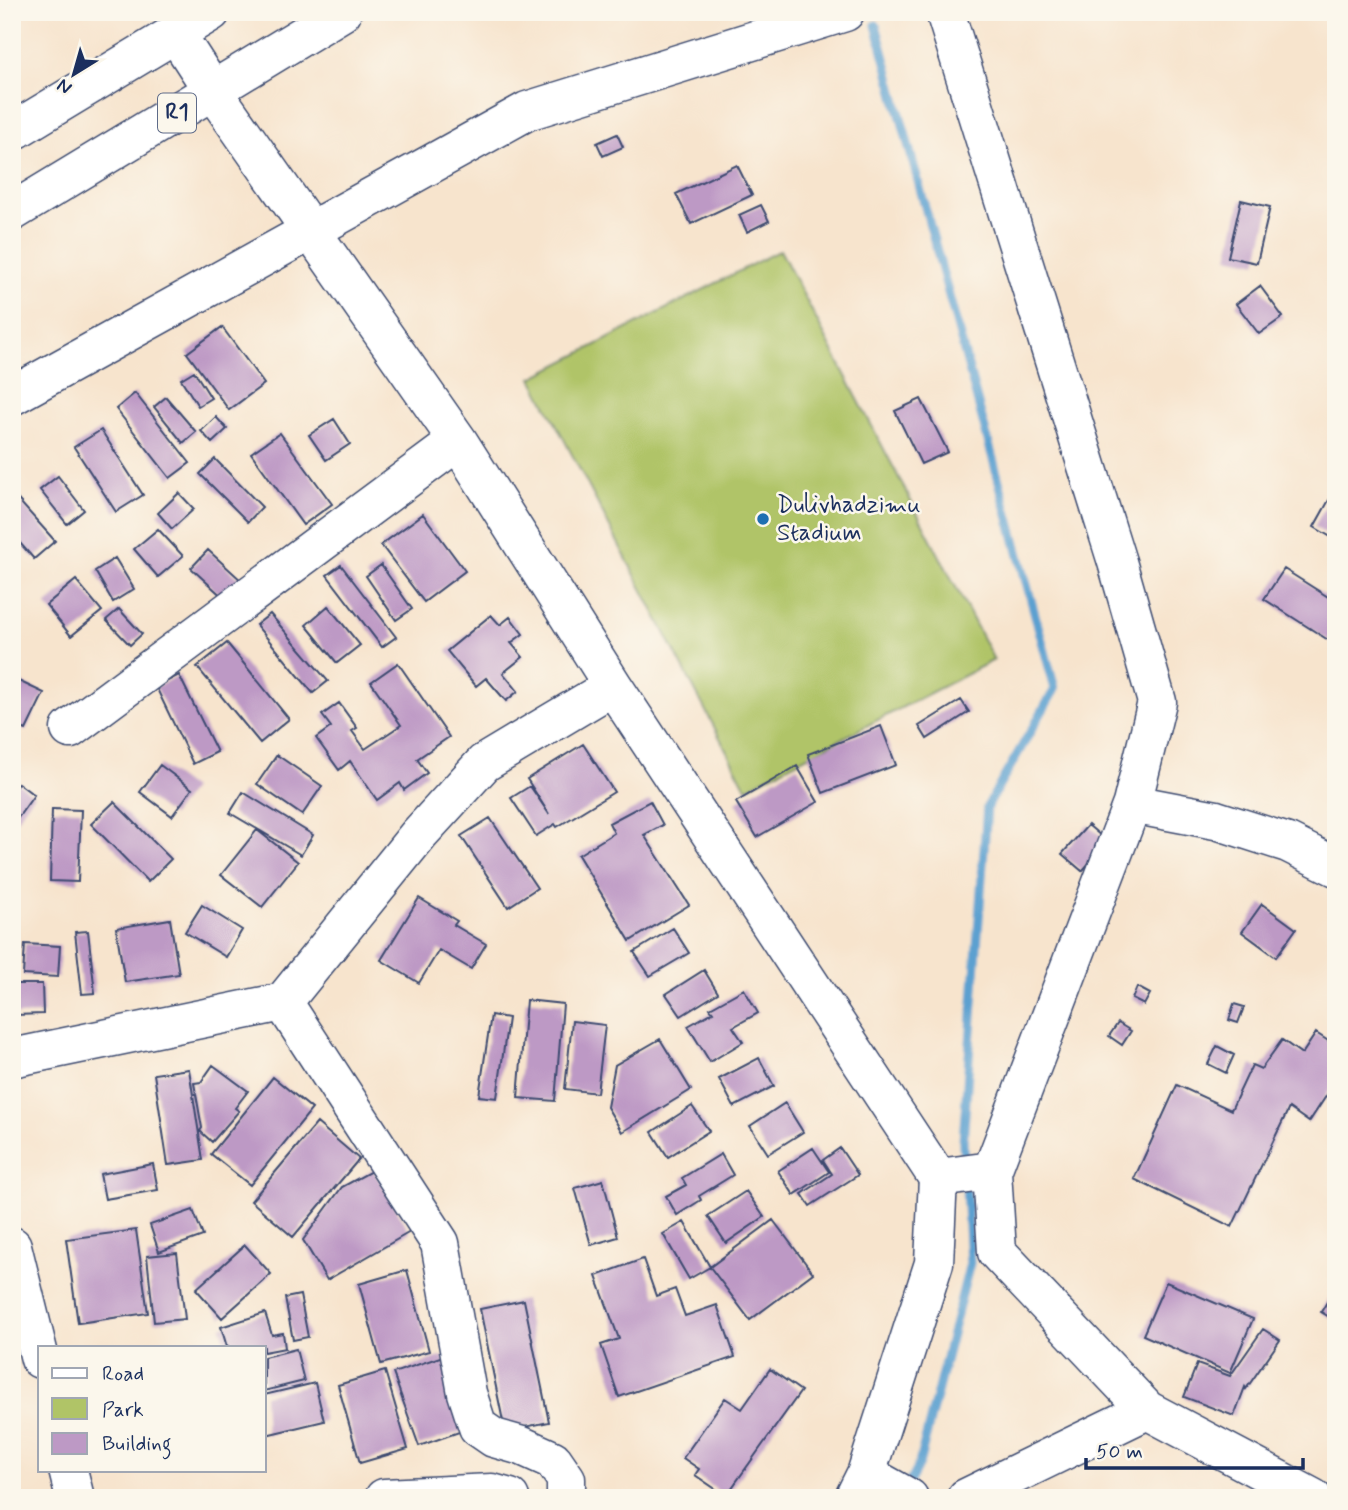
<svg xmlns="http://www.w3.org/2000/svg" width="1348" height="1510" font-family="Mynerve,sans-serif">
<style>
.green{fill:#b0c467;stroke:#667a62;stroke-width:2}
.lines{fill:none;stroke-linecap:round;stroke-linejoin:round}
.stream{stroke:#5ba0d0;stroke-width:9}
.building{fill:#bd99c5}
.minor-casing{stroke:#3c4a6f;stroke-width:41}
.highway-casing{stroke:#3c4a6f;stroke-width:41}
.minor{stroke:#fff;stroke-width:38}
.highway{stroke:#fff;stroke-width:38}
.poi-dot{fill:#1f6fb2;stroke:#fbf7ec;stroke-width:2.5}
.labels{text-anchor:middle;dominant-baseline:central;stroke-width:5;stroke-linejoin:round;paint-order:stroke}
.shield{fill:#fbf7ec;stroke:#5e6b89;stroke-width:2}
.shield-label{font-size:23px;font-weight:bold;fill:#1b2f5e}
.poi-label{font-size:24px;fill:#1b2f5e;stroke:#fbf7ec;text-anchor:start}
</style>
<rect width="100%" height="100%" fill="#fbf7ec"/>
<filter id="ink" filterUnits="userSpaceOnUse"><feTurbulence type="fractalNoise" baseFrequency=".0143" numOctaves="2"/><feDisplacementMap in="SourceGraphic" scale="14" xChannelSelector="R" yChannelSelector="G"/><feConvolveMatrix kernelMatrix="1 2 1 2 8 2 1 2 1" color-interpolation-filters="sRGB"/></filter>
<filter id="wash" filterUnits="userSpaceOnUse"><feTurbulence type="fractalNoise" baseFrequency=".00686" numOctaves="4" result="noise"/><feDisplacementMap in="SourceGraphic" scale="28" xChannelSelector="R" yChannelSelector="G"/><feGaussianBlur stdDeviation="1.57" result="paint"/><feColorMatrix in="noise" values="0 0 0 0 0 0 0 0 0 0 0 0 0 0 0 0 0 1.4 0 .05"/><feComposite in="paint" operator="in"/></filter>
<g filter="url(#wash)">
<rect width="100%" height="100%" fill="#f7e4cd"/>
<path class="green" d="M780,250L994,660L746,788L532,378Z"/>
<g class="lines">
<path class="stream" d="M876,25L1055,689L987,807L963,1142L964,1164
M907,1487L919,1464L970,1263L966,1185"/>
</g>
<g id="blocks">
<path class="building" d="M617,134L623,147L603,156L597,143Z
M737,165L752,195L691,224L676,194Z
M1241,200L1270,207L1257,263L1228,257Z
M761,205L769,221L747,232L739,215Z
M1260,286L1283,317L1259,334L1236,304Z
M222,327L264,384L229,410L187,353Z
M194,371L211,398L198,406L181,379Z
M135,393L190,463L170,478L116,409Z
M166,397L196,432L183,443L154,407Z
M921,399L948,452L921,464L895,411Z
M216,417L227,429L212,443L201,431Z
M334,419L350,444L326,460L309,435Z
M101,430L143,495L116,512L74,447Z
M280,433L332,504L303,525L251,453Z
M215,459L262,507L248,522L200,474Z
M58,476L84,510L67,524L40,490Z
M12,493L55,541L34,559L12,534Z
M179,493L194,509L172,529L158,513Z
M1329,500L1336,504V540L1314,527Z
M423,514L465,571L424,602L381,545Z
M158,529L183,556L158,577L134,549Z
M208,550L243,582L226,600L191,568Z
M115,558L134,589L113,602L95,571Z
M341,565L396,637L382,647L327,575Z
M381,565L412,609L396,620L366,576Z
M1284,569L1336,602V645L1264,599Z
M76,580L102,611L71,636L46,605Z
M328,606L360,645L337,663L306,625Z
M119,609L142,634L130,645L106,620Z
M270,614L328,681L313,693L256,625Z
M491,615L500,625L510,617L523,634L511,643L523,657L503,673L518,691L506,701L486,678L476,686L447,651Z
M227,643L289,719L260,743L197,667Z
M398,663L449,737L417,759L427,773L404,790L400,783L377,800L350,761L339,770L316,738L331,727L322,715L339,703L357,728L352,731L365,749L401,725L371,682Z
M179,675L217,752L193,764L156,687Z
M12,678L44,693L26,730L12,724Z
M961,700L969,712L927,739L919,726Z
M881,726L896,765L823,793L808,754Z
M583,744L614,792L557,827L555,824L536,836L511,798L530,786L549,814L527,779Z
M277,755L322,786L302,815L257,784Z
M160,765L192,789L172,816L140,792Z
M797,766L818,802L757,837L736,802Z
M18,783L34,795L12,826V792Z
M243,792L313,835L301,855L230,813Z
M650,801L663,825L644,835L689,905L630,941L578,855L614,833L609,823Z
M114,802L171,859L148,882L91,824Z
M52,809L81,810L78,882L50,881Z
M490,818L537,888L508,907L461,836Z
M1088,825L1108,842L1082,871L1062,854Z
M257,830L298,862L262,907L221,875Z
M419,898L457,921L454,925L486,944L471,969L439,950L419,983L381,960Z
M1262,904L1296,929L1276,957L1242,932Z
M202,905L242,930L226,957L185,932Z
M170,919L179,974L125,982L116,928Z
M673,928L689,953L650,976L634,952Z
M88,931L95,993L82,994L75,932Z
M25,944L60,946L58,977L23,975Z
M704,970L718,993L681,1016L666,994Z
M14,984H42L43,1014L15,1015Z
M1137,987L1150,994L1144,1005L1132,999Z
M744,989L758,1013L733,1027L743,1042L710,1062L688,1026L713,1012L710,1008Z
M526,1000L563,1004L555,1101L518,1098Z
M1234,1004L1244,1007L1238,1023L1229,1020Z
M491,1015L508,1018L497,1098L479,1096Z
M572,1021L605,1025L597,1093L565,1089Z
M1118,1023L1131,1031L1122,1045L1109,1036Z
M1316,1033L1336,1046V1081L1309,1122L1289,1108L1232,1227L1134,1179L1177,1085L1231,1110L1252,1065L1261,1069L1282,1040L1302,1054Z
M660,1039L691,1090L622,1132L607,1107L615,1065Z
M1217,1046L1234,1055L1226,1073L1208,1064Z
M759,1058L774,1086L734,1107L719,1079Z
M213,1065L248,1091L235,1108L239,1111L212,1142L200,1131L202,1128L194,1083L201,1082Z
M189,1069L203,1160L168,1165L154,1074Z
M273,1077L312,1109L250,1185L211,1154Z
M785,1103L803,1132L768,1154L750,1126Z
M692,1106L709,1131L668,1157L652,1132Z
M317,1123L359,1159L293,1237L251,1201Z
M813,1148L829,1172L794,1195L778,1171Z
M840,1148L858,1175L810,1206L802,1194L832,1174L823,1160Z
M721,1154L733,1175L699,1196L701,1200L677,1215L666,1196L686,1185L682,1178Z
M153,1164L158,1190L105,1199L100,1174Z
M373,1170L410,1232L327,1280L303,1240L342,1187Z
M603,1180L618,1237L591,1245L575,1188Z
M746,1191L764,1217L726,1243L708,1216Z
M193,1210L203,1236L159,1252L150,1225Z
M773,1220L813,1273L750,1320L710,1267Z
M684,1222L710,1267L689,1279L663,1234Z
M136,1230L148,1313L78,1323L66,1239Z
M245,1245L271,1274L222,1318L196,1289Z
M177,1253L185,1319L154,1322L147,1256Z
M643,1259L656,1296L675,1289L685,1316L717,1305L735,1357L619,1397L601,1345L619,1339L596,1276Z
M407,1270L429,1351L381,1364L359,1284Z
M1166,1282L1253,1319L1230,1373L1143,1335Z
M1336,1287V1321L1321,1312Z
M300,1295L308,1337L293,1340L285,1298Z
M524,1300L549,1422L505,1431L480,1309Z
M265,1313L272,1335L283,1333L285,1348L264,1352V1347H227L221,1327Z
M1263,1329L1280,1340L1246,1389L1245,1387L1234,1416L1184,1397L1197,1364L1230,1376Z
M296,1349L304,1381L264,1391V1357Z
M443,1356L468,1429L419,1446L393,1373Z
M770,1369L801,1391L726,1496L695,1475L699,1469L683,1458L725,1398L742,1409Z
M385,1371L408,1449L360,1463L338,1385Z
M315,1383L324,1421L266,1435L264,1395Z"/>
</g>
</g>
<g filter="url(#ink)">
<use href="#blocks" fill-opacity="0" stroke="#3c4a6f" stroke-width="2"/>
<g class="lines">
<g class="minor-casing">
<path id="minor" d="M176,34L213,91L458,441L613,686L938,1178L934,1263L866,1474L854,1498
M12,396L527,111L845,12
M70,729L458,441
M1132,804L1216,820L1288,843L1336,867
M283,1002L440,1243L467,1393L478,1427L494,1438L522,1446L553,1460L566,1479V1498
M12,1058L283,1002L419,834L484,763L613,686
M992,1171L997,1252L1147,1410
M938,1178L992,1171L1132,804L1157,702L1117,562L945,12
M12,1246L40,1359
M68,1470L75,1498
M866,1474L909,1498
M384,1498L492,1493L510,1498
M966,1498L1147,1410L1313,1498"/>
</g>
<g class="highway-casing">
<path id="highway" d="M12,132L211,12
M12,212L342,12"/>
</g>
<use href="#minor" class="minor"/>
<use href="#highway" class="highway"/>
</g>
</g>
<circle class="poi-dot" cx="763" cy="519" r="7"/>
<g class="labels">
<rect class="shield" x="158" y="93.5" width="38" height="39" rx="5"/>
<g class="shield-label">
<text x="177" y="113">R1</text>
</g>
<g class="poi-label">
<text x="777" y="505">Dulivhadzimu<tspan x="777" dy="28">Stadium</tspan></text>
</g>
</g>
<rect width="1348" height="1510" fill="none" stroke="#fbf7ec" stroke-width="42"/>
<rect x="38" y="1346" width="228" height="126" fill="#fbf7ec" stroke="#a1a7b3" stroke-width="2"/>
<rect x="52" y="1368" width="35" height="10" fill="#ffffff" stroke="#a1a7b3" stroke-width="2"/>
<text x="102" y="1380" font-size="21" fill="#1b2f5e">Road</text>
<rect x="52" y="1398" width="35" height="21" fill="#b0c467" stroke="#a1a7b3" stroke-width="2"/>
<text x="102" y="1416" font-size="21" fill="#1b2f5e">Park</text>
<rect x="52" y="1433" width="35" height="21" fill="#bd99c5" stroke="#a1a7b3" stroke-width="2"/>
<text x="102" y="1450" font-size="21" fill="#1b2f5e">Building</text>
<g transform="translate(74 74) rotate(217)" stroke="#fbf7ec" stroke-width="5" paint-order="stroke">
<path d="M0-5L12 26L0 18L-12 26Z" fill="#1b2f5e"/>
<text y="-10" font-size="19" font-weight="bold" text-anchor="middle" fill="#1b2f5e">N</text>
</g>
<path d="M1086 1458v10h217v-10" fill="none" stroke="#1b2f5e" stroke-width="3.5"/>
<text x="1096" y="1458" font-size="21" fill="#1b2f5e" stroke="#fbf7ec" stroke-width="5" paint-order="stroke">50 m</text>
</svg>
